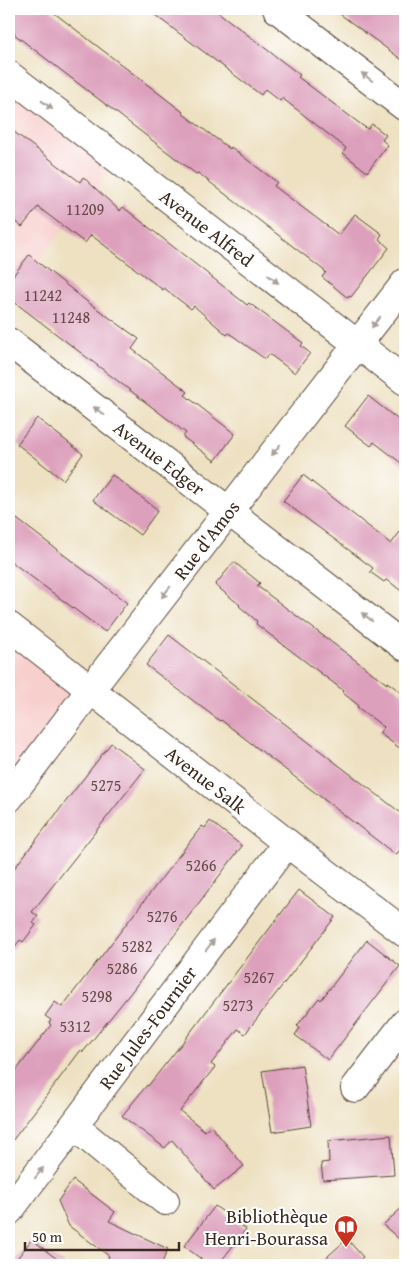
<svg xmlns="http://www.w3.org/2000/svg" width="414" height="1274" font-family="'Gentium Book Plus',serif">
<style>
.built{fill:#f7d0ce}
.building{fill:#dda0bc}
.lines{fill:none;stroke-linecap:round;stroke-linejoin:round}
.minor-casing{stroke:#564537;stroke-width:30}
.minor{stroke:#fff;stroke-width:28}
.oneway{fill:#a79f9a}
.labels{text-anchor:middle;dominant-baseline:central;stroke-width:4;stroke-linejoin:round;paint-order:stroke}
.number-label{font-size:16px;fill:#644846}
.street-label{font-size:19px;fill:#3b2a1e;stroke:#fff}
.poi-label{font-size:19px;fill:#3b2a1e;stroke:#fff;text-anchor:end}
</style>
<rect width="100%" height="100%" fill="#fff"/>
<filter id="ink" filterUnits="userSpaceOnUse"><feTurbulence type="fractalNoise" baseFrequency=".02" numOctaves="2"/><feDisplacementMap in="SourceGraphic" scale="10" xChannelSelector="R" yChannelSelector="G"/><feConvolveMatrix kernelMatrix="1 2 1 2 8 2 1 2 1" color-interpolation-filters="sRGB"/></filter>
<filter id="wash" filterUnits="userSpaceOnUse"><feTurbulence type="fractalNoise" baseFrequency=".0096" numOctaves="4" result="noise"/><feDisplacementMap in="SourceGraphic" scale="20" xChannelSelector="R" yChannelSelector="G"/><feGaussianBlur stdDeviation="1.12" result="paint"/><feColorMatrix in="noise" values="0 0 0 0 0 0 0 0 0 0 0 0 0 0 0 0 0 1.4 0 .05"/><feComposite in="paint" operator="in"/></filter>
<g filter="url(#wash)">
<rect width="100%" height="100%" fill="#eee1c2"/>
<path class="built" d="M9,75L119,160L9,298Z
M9,626L91,689L9,798Z"/>
<g id="blocks">
<path class="building" d="M9,9H49L183,112L182,113L230,149L231,147L254,165L277,182L274,186L339,235L355,214L382,234L379,239L389,248L351,297L349,296L348,298L322,277L326,272L198,173L196,174L14,34L15,33L9,28Z
M147,9H214L300,75L298,77L363,126L368,129L372,124L386,135L382,140L388,145L367,172L343,153L346,148L282,98L280,101L265,89L261,95Z
M333,9H396L405,16V62Z
M9,128L80,182L83,177L120,211L123,207L247,305L249,303L303,343L301,346L310,353L295,373L269,354L265,359L229,333L227,335L194,306L191,309L164,288L163,290L91,235L85,243L38,207L22,227L9,217Z
M29,255L85,300L139,339L132,349L188,392L185,395L235,434L215,461L183,437L186,433L9,298V281Z
M368,396L405,425V466L374,442L371,446L345,426Z
M37,418L83,454L63,480L17,444Z
M112,475L158,510L140,535L93,500Z
M303,475L391,544L405,525V594L390,582L386,580L384,582L370,572L373,568L283,501Z
M9,513L127,603L105,632L9,560Z
M234,562L260,583L257,586L387,684V682L405,695V752L379,733L384,727L357,707L358,705L343,693L344,691L256,624L257,621L239,606L240,605L215,585Z
M169,635L405,816V843L396,855L221,720L220,721L146,665Z
M111,743L145,769L32,912L38,916L33,923L36,925L23,942L20,940L9,954V875Z
M210,821L242,846L132,991L83,1052L81,1050L9,1145V1080L51,1025L49,1023L51,1020L45,1016L55,1002L62,1007L202,826L205,828Z
M299,890L335,917L245,1034L238,1029L211,1064L215,1067L180,1111L205,1131L211,1126L244,1166L214,1190L172,1140L165,1148L122,1116L147,1085L148,1086L183,1042Z
M367,940L400,966L328,1060L295,1035L300,1028L297,1026L319,998L321,1000Z
M302,1065L311,1126L272,1132L262,1071Z
M391,1135L394,1175L323,1180L321,1163L329,1162L328,1141Z
M73,1180L115,1212L109,1221L168,1249L161,1265H105L109,1256L69,1226L58,1201Z
M405,1205V1244L383,1225Z
M215,1206L246,1229L218,1265H209L184,1246Z
M32,1239L45,1250L65,1265H12Z
M347,1239L363,1257L354,1265H318Z"/>
</g>
</g>
<g filter="url(#ink)">
<use href="#blocks" fill-opacity="0" stroke="#564537" stroke-width="1"/>
<g class="lines">
<g class="minor-casing">
<g id="minor">
<path d="M277,9L405,107"/>
<path id="s1" d="M9,75L405,381"/>
<path id="s2" d="M9,342L405,647"/>
<path id="s3" d="M9,626L287,843L405,933"/>
<path id="s4" d="M9,798L91,689L405,283"/>
<path d="M355,1088L405,1023"/>
<path d="M74,1126L165,1201"/>
<path id="s5" d="M9,1211L287,843"/>
</g>
</g>
<use href="#minor" class="minor"/>
</g>
<defs><path id="oneway-solid" d="M-6-.8H1V-3.2L6.5 0L1 3.2V.8H-6Z" transform="scale(1.25)"/></defs>
<g class="oneway">
<use href="#oneway-solid" transform="translate(367 77) rotate(-143)"/>
<use href="#oneway-solid" transform="translate(47 105) rotate(38)"/>
<use href="#oneway-solid" transform="translate(273 279) rotate(38)"/>
<use href="#oneway-solid" transform="translate(376 322) rotate(127)"/>
<use href="#oneway-solid" transform="translate(99 411) rotate(-143)"/>
<use href="#oneway-solid" transform="translate(276 450) rotate(128)"/>
<use href="#oneway-solid" transform="translate(166 592) rotate(128)"/>
<use href="#oneway-solid" transform="translate(367 617) rotate(-142)"/>
<use href="#oneway-solid" transform="translate(210 945) rotate(-53)"/>
<use href="#oneway-solid" transform="translate(39 1173) rotate(-52)"/>
</g>
</g>
<defs>
<g id="library-pin" transform="scale(1.25)"><path d="M0 17L-7.5 6A9.5 9.5 0 1 1 7.5 6Z" fill="#c8321e" stroke="#fff"/><path d="M-6-4Q-3-5.5-.7-3.5V5Q-3 3-6 4ZM6-4Q3-5.5 .7-3.5V5Q3 3 6 4Z" fill="#fff"/></g>
</defs>
<g fill-rule="evenodd">
<use href="#library-pin" x="346" y="1227"/>
</g>
<g class="labels">
<g class="number-label">
<text x="85" y="209">11209</text>
<text x="43" y="295">11242</text>
<text x="71" y="317">11248</text>
<text x="106" y="785">5275</text>
<text x="201" y="865">5266</text>
<text x="162" y="916">5276</text>
<text x="137" y="946">5282</text>
<text x="122" y="968">5286</text>
<text x="259" y="977">5267</text>
<text x="97" y="996">5298</text>
<text x="238" y="1005">5273</text>
<text x="75" y="1026">5312</text>
</g>
<g class="street-label">
<text stroke="none"><textPath href="#s1" startOffset="250">Avenue Alfred</textPath></text>
<text stroke="none"><textPath href="#s2" startOffset="190">Avenue Edger</textPath></text>
<text stroke="none"><textPath href="#s4" startOffset="325">Rue d'Amos</textPath></text>
<text stroke="none"><textPath href="#s3" startOffset="250">Avenue Salk</textPath></text>
<text stroke="none"><textPath href="#s5" startOffset="230">Rue Jules-Fournier</textPath></text>
</g>
<g class="poi-label">
<text x="328" y="1216">Bibliothèque<tspan x="328" dy="22">Henri-Bourassa</tspan></text>
</g>
</g>
<rect width="414" height="1274" fill="none" stroke="#fff" stroke-width="30"/>
<path d="M25 1242v8h154v-8" fill="none" stroke="#3b2a1e" stroke-width="2.5"/>
<text x="32" y="1242" font-size="15" fill="#3b2a1e" stroke="#ffffff" stroke-width="4" paint-order="stroke">50 m</text>
</svg>
